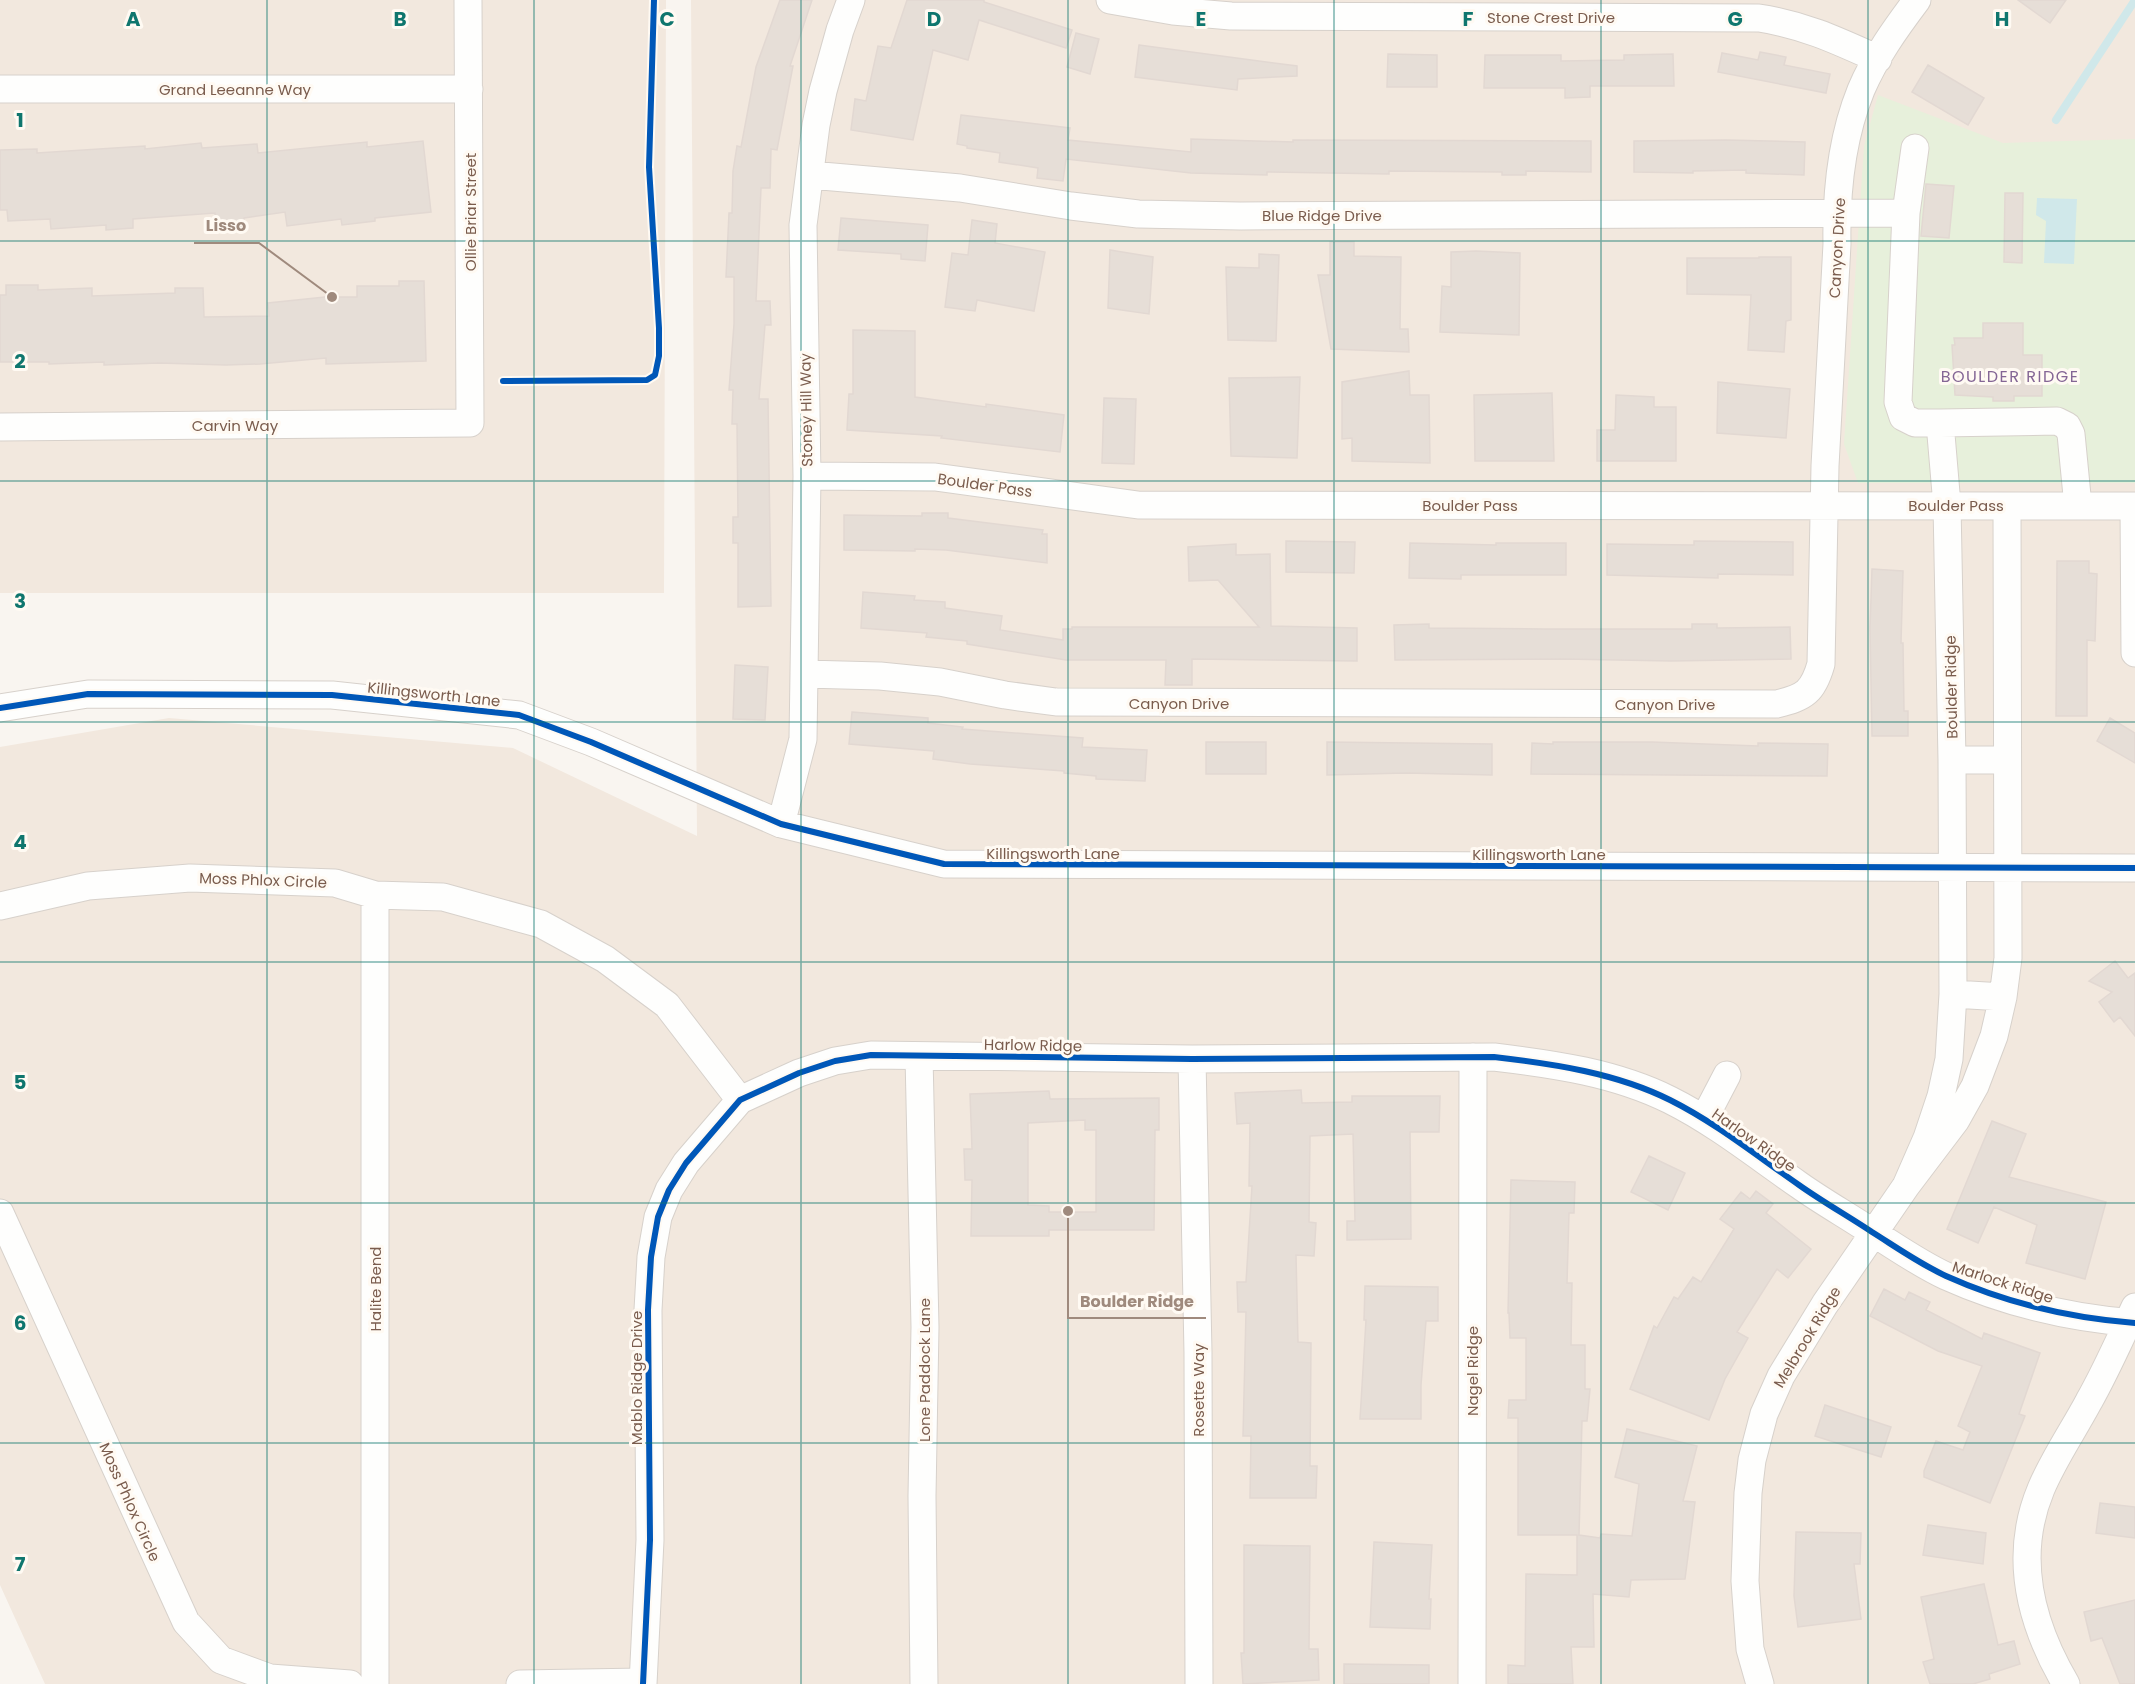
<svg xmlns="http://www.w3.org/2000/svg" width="2135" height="1684" font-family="Poppins,sans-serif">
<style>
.residential{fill:#f2e8de}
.green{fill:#e7f0db}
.water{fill:#d0e8ea}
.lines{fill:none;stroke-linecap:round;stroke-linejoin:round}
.stream{stroke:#d0e8ea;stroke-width:8}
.building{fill:#e6ded7;stroke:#e2d8d2;stroke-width:1.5;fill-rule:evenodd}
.minor-casing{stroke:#d7d1cb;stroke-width:29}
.minor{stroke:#fefefd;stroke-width:27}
.cycleway-casing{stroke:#fffaf3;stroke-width:10}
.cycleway{stroke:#0057b8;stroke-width:6}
.grid{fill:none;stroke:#0f766e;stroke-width:1.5;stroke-opacity:0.55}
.labels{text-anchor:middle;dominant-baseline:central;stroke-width:6;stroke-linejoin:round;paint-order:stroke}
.street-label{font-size:15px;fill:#7a5c4d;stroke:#fffaf3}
.neighbourhood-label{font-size:16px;letter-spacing:1.5px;fill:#846695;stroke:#fffaf3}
.grid-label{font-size:20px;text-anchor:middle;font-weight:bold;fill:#0f766e;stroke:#fffaf3;stroke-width:6;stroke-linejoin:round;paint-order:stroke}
.leader{fill:none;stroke:#9f8a7d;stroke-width:2}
.callout-dot{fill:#9f8a7d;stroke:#fffaf3;stroke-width:2}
.callout-label{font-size:16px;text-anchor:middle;font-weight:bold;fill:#9f8a7d;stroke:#fffaf3;stroke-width:6;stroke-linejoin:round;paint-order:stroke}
</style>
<rect width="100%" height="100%" fill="#f9f5f0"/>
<path class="residential" d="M0,0H666L664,593H0Z
M691,0H2135V1684H45L0,1585V747L169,718L513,748L697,836Z"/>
<path class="green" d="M1878,95L2003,143L2135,139V483H1858L1844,444L1864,146Z"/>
<path class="water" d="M2037,198L2077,199L2074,264L2044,263L2046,221L2036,215Z"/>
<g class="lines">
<path class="stream" d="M2056,120L2135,0"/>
</g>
<path class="building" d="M780,0H812L790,66H793L777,150L771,149L770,188H761L756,301H770L771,325H765L759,399H768L771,606L738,607V543H733V517H738L737,424H732L733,390H729L734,324V277H726L729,213H732L733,171L737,146L741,147L756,67Z
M907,0H984V2L1072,30L1066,48L979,20L968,60L933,50L913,140L851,130L855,99L866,101L878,46L891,48Z
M2018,0H2066L2050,23Z
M1076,33L1099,39L1090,74L1067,67Z
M1139,45L1297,66V76L1238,79L1237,90L1135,77Z
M1760,52L1786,57L1784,65L1830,74L1826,93L1718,72L1722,53L1758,60Z
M1388,54L1437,55V87H1387Z
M1673,54L1674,86H1590V97L1565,98V88H1484L1485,55H1561V61L1624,60V55Z
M1928,65L1984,98L1968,125L1912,92Z
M961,115L1070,128L1068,140L1191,152V139L1293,142V140L1591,141V172L1526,171V175H1502V172L1389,171V174L1267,172V175L1191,173L1066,159L1063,181L1037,178L1038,168L999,162L1000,153L967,148V146L957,144Z
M1726,140L1805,142L1804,175L1746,173V170L1693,171V173L1634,172V141Z
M423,141L431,212L375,218V221L342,225L341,219L287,226L285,212L244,218V222L216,224L215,213L133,219V228L106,230V225L51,229L50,219L8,221L7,210H0V150L37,149V153L145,146V149L201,143L202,148L257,144L258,153L367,142V147Z
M1926,184L1954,186L1949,238L1921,236Z
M2005,193H2023L2022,263L2004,262Z
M841,218L928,225L925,261L901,259V254L838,250Z
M972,220L997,224L995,243L1045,252L1034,311L977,300L975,311L945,307L952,253L968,255Z
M1330,242H1354V256L1401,257L1400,329H1408L1409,352L1331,349L1318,275H1330Z
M1110,250L1153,257L1149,314L1108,308Z
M1476,251L1520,253L1519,335L1440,332L1442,286L1451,287V252Z
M1259,254L1279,255L1276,341L1228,340L1226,267L1259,268Z
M1759,257H1791V320L1786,321L1784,352L1748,350L1751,295L1687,294V258H1759Z
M399,281H424L426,361L326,364V358L260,364L226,365L159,363L104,365V362L49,364V362H0V295H6V285H38V290L92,288V296L175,293V288H203L204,317L269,316L268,303L325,297H357V286H399Z
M1983,323H2023V355H2042V396H2014V401H1993V397L1955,395L1952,345H1955L1954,338H1983Z
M853,330L915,331V397L986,407V404L1064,415L1060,452L941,438L942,436L847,430L849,394H853Z
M1409,371L1410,395H1429L1430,463L1352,461V438L1342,439V382Z
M1300,377L1297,458L1231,456L1229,378Z
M1718,382L1790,389L1786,438L1717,433Z
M1552,393L1554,461H1475L1474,395Z
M1616,395L1654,397V407H1676V461H1597V430H1615Z
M1104,398L1136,399L1134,464L1102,463Z
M922,513H948V518L1043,530L1042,534H1047V563L946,550L915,549V551L844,550V515L922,516Z
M1286,541L1355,542L1354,573L1286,572Z
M1694,541L1793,542V575L1718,574V578L1607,575V544L1694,545Z
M1410,543L1496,545V543H1566V575H1461V579L1409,578Z
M1236,544V555L1270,554L1271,626L1357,628V661L1192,659V685H1165L1166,660H1066L967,644V641L926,637L927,633L861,628L863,592L915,596L914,600L945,602V608L1002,616L1000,630L1063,640V629H1072V627H1259L1218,580L1189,581L1188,547Z
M2057,561H2089V573L2097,574L2095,641L2087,640V716H2056Z
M1872,569L1903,571L1901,643H1903L1904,711H1908V736H1872L1870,628Z
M1429,624V628L1544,629H1692V624H1717V628L1790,627L1791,659L1671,661L1564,659L1395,660L1394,625Z
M735,665L768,667L765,720L733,719Z
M852,712L928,718V723L963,727L962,729L1083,738L1082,747L1147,750L1145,781L1096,779V776L1064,773V771L970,764L933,759L934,751L849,744Z
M2110,718L2135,733V763L2097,741Z
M1206,742H1266V774H1206Z
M1327,742L1492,744V775L1406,773L1327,775Z
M1553,742H1652L1758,746V743L1828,744L1827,776L1531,774L1532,743L1553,744Z
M2115,961L2128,978L2135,973V1036L2120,1017L2114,1022L2099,1002L2112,992L2089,981Z
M1301,1090L1302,1103L1352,1102V1096H1440L1439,1132H1410L1411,1239L1347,1240V1221H1355L1353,1134L1310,1136L1309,1222L1316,1223L1314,1256L1296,1255L1298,1342L1311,1343L1310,1466H1317L1316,1498H1250L1251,1436H1243L1246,1312H1238L1237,1282H1246L1252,1186H1249L1250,1123L1237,1124L1235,1093Z
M1049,1091L1050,1099L1159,1098V1130H1155L1154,1230H1049V1236H971L972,1180H965L964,1149H972L970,1094ZM1085,1120V1130H1096V1212H1049V1206L1028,1205V1123Z
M1992,1121L2026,1134L2009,1177L2106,1202L2085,1279L2026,1263L2037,1225L1994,1207L1978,1243L1947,1229Z
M1649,1156L1685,1173L1668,1210L1631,1192Z
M1511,1180L1575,1182L1574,1213H1569L1567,1283H1572L1571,1345H1585V1389H1590L1587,1421H1582L1579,1535L1600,1538L1601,1534L1632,1536L1639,1484L1615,1477L1627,1429L1697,1446L1683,1501L1695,1502L1685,1579L1631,1580L1629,1597L1593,1594L1594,1647H1571L1573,1684H1508V1665L1525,1666L1526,1574L1577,1575V1535H1518V1418H1508L1509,1400H1526V1338H1510L1509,1313H1508Z
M1756,1191L1773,1204L1766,1213L1811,1249L1788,1278L1777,1269L1737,1332L1748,1338L1725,1379L1709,1420L1630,1389L1654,1326L1657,1328L1674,1297L1678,1299L1693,1277L1701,1282L1734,1229L1720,1219L1741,1192L1750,1199Z
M1365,1286L1438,1287V1321H1426L1421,1385V1419H1360L1366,1320H1364Z
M1884,1289L1905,1300L1909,1292L1930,1302L1926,1310L1982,1339L1984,1333L2040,1353L2019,1414L2025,1416L1990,1503L1924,1477V1471L1936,1441L1963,1450L1970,1432L1958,1426L1982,1366L1938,1351L1870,1316Z
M1825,1405L1891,1427L1881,1457L1815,1436Z
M2100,1503L2135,1507V1538L2096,1533Z
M1928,1525L1986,1533L1983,1564L1923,1555Z
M1796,1532L1861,1533L1860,1564H1854L1861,1619L1798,1627L1794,1596Z
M1374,1542L1432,1545L1429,1599H1431L1430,1629L1370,1627Z
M1244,1545L1310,1546L1309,1649H1318L1319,1680L1243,1684L1241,1653H1244Z
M1984,1584L1998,1645L2014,1641L2020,1664L1989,1674L1990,1679L1973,1684H1930L1923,1662L1934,1659L1921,1597Z
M2135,1600V1684H2120L2102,1638L2091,1641L2084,1612Z
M1344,1664L1429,1665V1684H1344Z"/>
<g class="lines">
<g class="minor-casing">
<path id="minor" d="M1110,0L1173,11L1231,16L1759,18C1804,25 1836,40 1878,59
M0,89H469
M810,175L960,188L1071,206L1138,214L1240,216L1906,213L1898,402L1903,417L1915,423H1940L1947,505L1952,760L1953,994L1949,1059L1941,1096L1927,1138L1906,1186
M1906,213L1915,148
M1940,423L2057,421L2067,426L2071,434L2078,506
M0,427L470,423L468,0
M807,476L935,477L1138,505L2135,506
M2134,506L2135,653
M805,674L880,676L940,682L1005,695L1056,702L1777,704C1805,697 1813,692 1821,664L1825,466L1837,244C1836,193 1842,137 1861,90C1875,57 1896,28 1917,0
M0,708L88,694L332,695L519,715L591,742L781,824L944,864L2135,868
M1952,760H2007
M781,824L803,739L807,476L803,225L816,125L823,91L840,30L851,0
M375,895V1684
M0,906L88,886L190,878L335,883L375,895L443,897L541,924L605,959L667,1005L740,1100
M1953,994L2003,997
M919,1056L925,1327L922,1496L924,1684
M1192,1059L1198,1353L1199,1684
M1704,1119L1727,1075
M0,1213L186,1622L221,1660L270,1678L350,1684
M520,1684L643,1682
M643,1684L650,1540L648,1310L651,1257L658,1217L669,1190L686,1163L740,1100L799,1073L835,1061L871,1055L1192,1059L1494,1057C1554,1064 1616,1073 1670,1100C1716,1123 1757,1156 1799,1185C1823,1202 1848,1216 1872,1232C1896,1247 1920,1264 1946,1276C2006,1303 2070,1318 2135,1323
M1472,1684L1473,1057
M1760,1684L1750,1649L1745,1581L1748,1493L1752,1460L1764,1414L1781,1376L1825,1304L1906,1186L1956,1120L1975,1086L1994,1036L2003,997L2008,958L2007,506
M2066,1684C2030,1623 2013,1556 2041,1489C2054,1458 2073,1431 2089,1401C2106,1371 2120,1339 2135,1307"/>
</g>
<use href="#minor" class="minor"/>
<g class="cycleway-casing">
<path id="cycleway" d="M503,381L647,380L655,375L659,356V328L649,167L654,0
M0,708L88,694L332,695L519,715L591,742L781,824L944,864L2135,868
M643,1684L650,1540L648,1310L651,1257L658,1217L669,1190L686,1163L740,1100L799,1073L835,1061L871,1055L1192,1059L1494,1057C1554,1064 1616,1073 1670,1100C1716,1123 1757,1156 1799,1185C1823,1202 1848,1216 1872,1232C1896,1247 1920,1264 1946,1276C2006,1303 2070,1318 2135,1323"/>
</g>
<use href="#cycleway" class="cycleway"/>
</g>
<path class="grid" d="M267,0V1684M534,0V1684M801,0V1684M1068,0V1684M1334,0V1684M1601,0V1684M1868,0V1684M0,241H2135M0,481H2135M0,722H2135M0,962H2135M0,1203H2135M0,1443H2135"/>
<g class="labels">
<g class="street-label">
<text x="1551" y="17">Stone Crest Drive</text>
<text x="235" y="89">Grand Leeanne Way</text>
<text transform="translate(470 212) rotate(-90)">Ollie Briar Street</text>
<text x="1322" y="215">Blue Ridge Drive</text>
<text transform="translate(1837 248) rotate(-87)">Canyon Drive</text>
<text transform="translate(806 410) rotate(-91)">Stoney Hill Way</text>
<text x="235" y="425">Carvin Way</text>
<text transform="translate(985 485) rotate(8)">Boulder Pass</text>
<text x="1470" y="505">Boulder Pass</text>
<text x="1956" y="505">Boulder Pass</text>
<text transform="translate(1951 687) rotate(-91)">Boulder Ridge</text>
<text transform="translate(434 694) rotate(6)">Killingsworth Lane</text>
<text x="1179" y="703">Canyon Drive</text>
<text x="1665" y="704">Canyon Drive</text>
<text x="1053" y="853">Killingsworth Lane</text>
<text x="1539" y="854">Killingsworth Lane</text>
<text transform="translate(263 880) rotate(2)">Moss Phlox Circle</text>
<text transform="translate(1033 1045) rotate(1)">Harlow Ridge</text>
<text transform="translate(1754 1140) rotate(35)">Harlow Ridge</text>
<text transform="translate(2003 1282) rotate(18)">Marlock Ridge</text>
<text transform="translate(375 1289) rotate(-90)">Halite Bend</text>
<text transform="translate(1807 1337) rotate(-59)">Melbrook Ridge</text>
<text transform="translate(924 1370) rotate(-90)">Lone Paddock Lane</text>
<text transform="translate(1472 1371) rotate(-90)">Nagel Ridge</text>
<text transform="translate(636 1378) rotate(-90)">Mablo Ridge Drive</text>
<text transform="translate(1198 1390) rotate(-90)">Rosette Way</text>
<text transform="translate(130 1502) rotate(66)">Moss Phlox Circle</text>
</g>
<g class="neighbourhood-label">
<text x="2010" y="376">BOULDER RIDGE</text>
</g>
</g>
<g class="grid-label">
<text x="133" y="26">A</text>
<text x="400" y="26">B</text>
<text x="667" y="26">C</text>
<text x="934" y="26">D</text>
<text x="1201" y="26">E</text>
<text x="1468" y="26">F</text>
<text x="1735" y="26">G</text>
<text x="2002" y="26">H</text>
<text x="20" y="127">1</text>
<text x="20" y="368">2</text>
<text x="20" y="608">3</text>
<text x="20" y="849">4</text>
<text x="20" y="1089">5</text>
<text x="20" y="1330">6</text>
<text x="20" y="1571">7</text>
</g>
<path class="leader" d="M332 297L259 243H194M1068 1211L1068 1318H1206"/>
<g class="callout-dot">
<circle cx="332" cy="297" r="6"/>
<circle cx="1068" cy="1211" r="6"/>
</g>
<g class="callout-label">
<text x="226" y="231">Lisso</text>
<text x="1137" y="1307">Boulder Ridge</text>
</g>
</svg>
